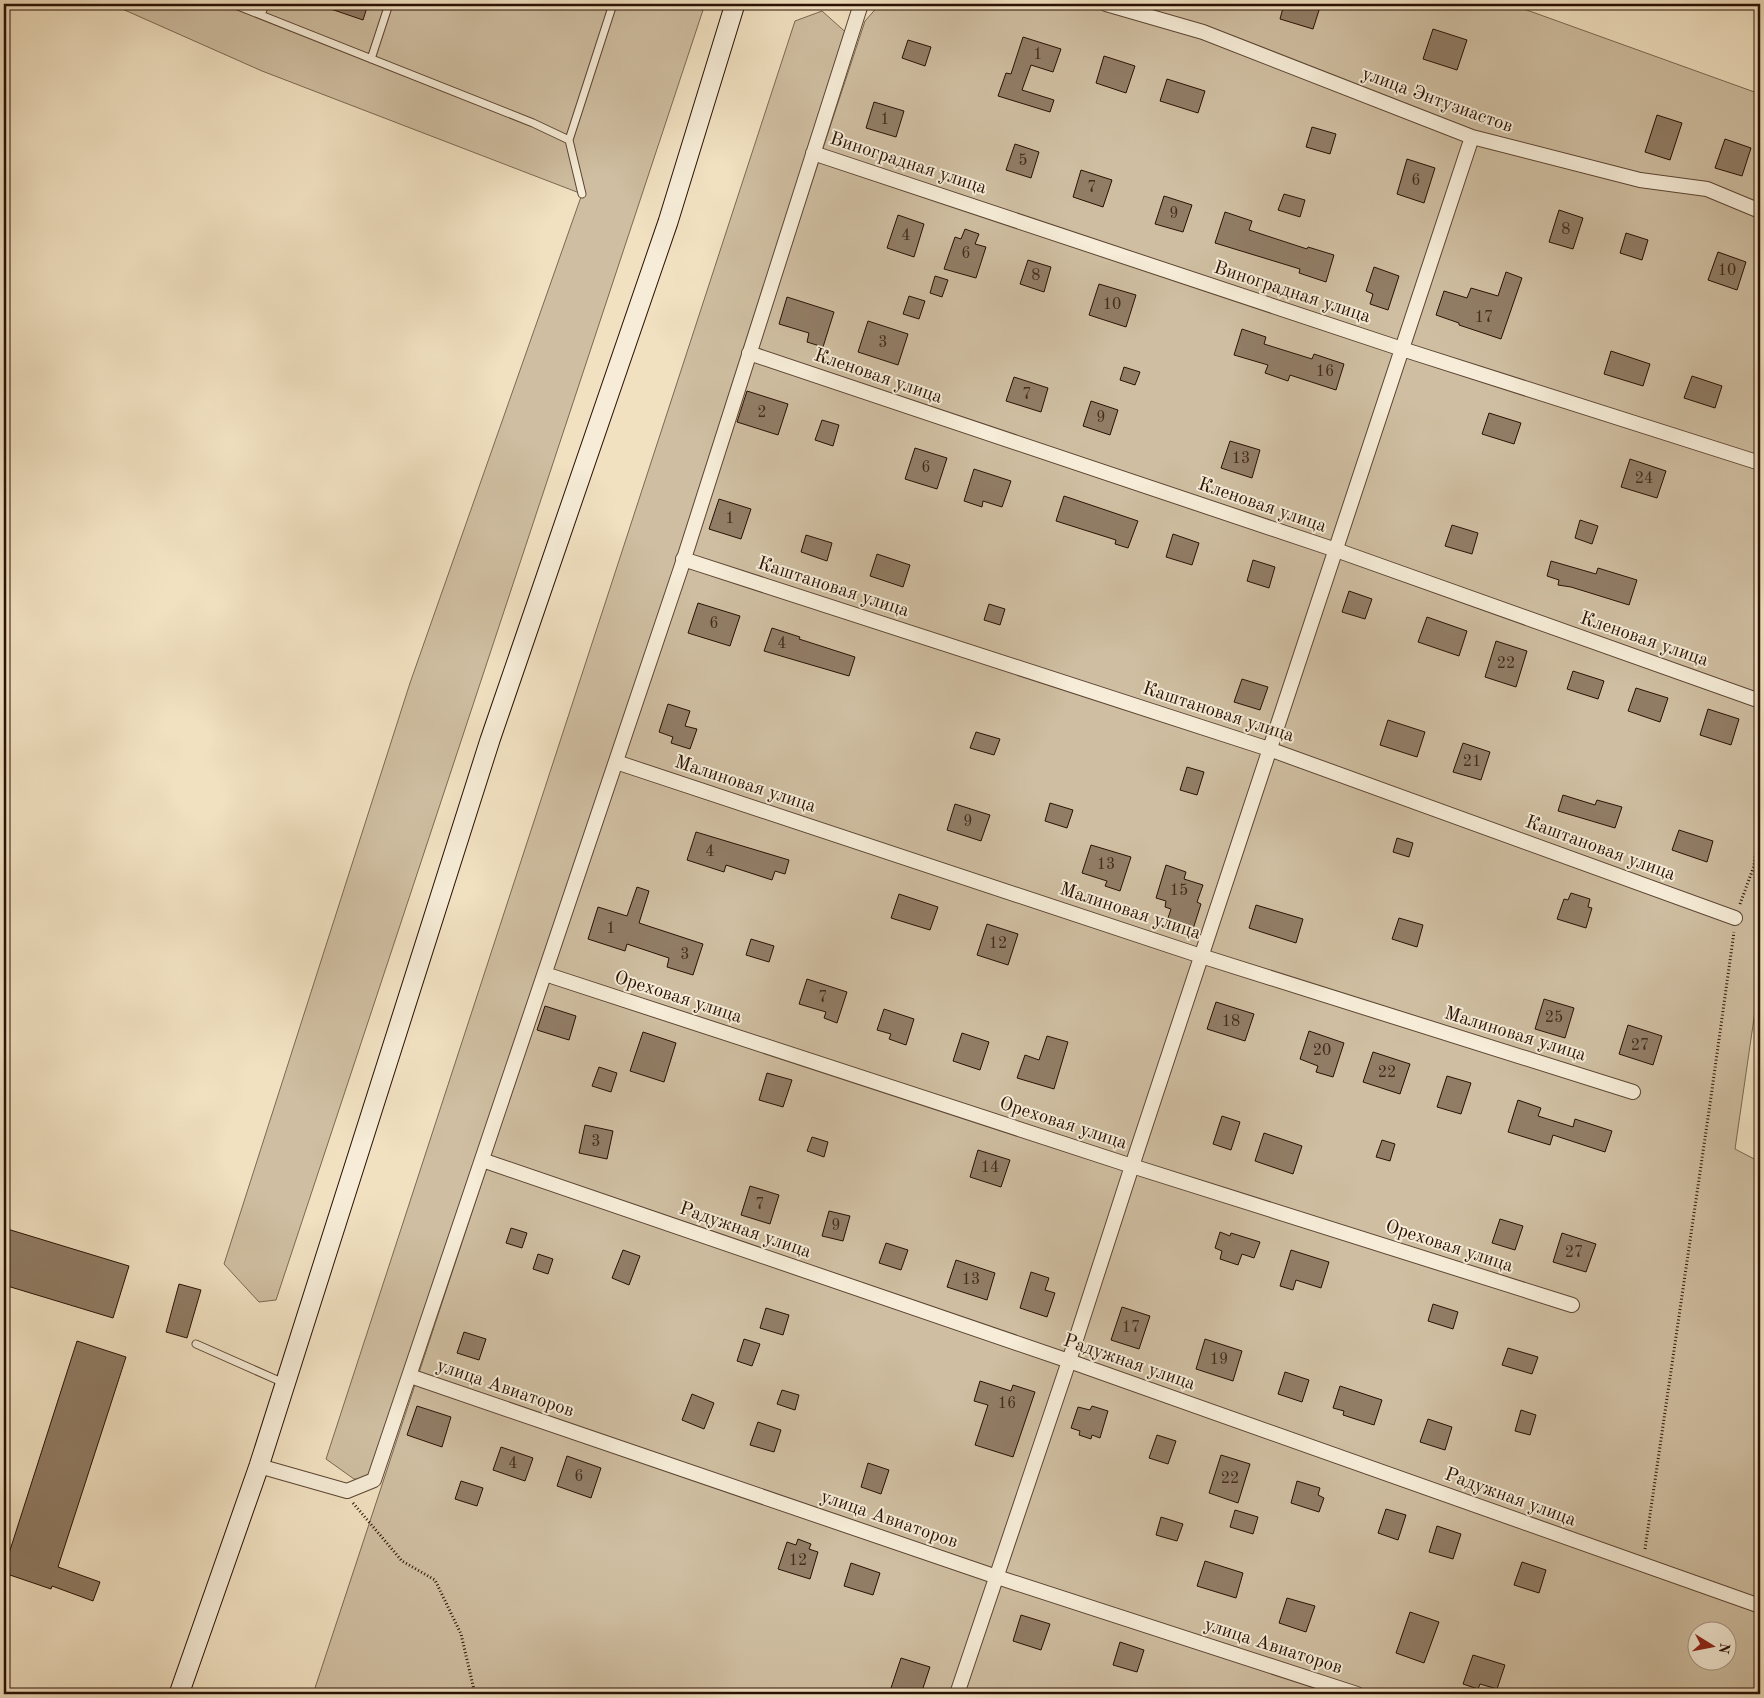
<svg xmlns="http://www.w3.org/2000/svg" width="1764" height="1698" font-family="'Old Standard TT',serif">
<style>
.green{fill:#cfbea1;stroke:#7c6852;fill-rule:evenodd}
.building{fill:#917d66;stroke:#2a1104}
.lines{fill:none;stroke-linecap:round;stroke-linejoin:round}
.lane-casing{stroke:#5c4533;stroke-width:9}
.street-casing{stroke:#5c4533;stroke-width:16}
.secondary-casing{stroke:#2a1104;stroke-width:21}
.path{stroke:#2a1104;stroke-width:3;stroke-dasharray:1 2.5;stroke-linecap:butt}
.lane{stroke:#f6ecd7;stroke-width:7}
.street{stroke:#f6ecd7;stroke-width:14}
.secondary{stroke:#f6ecd7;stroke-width:19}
.labels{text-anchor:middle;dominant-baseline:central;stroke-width:4;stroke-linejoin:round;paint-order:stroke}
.number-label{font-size:16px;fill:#442c1c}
.street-label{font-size:19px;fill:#2a1104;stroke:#f6ecd7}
</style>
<rect width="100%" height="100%" fill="#f1e1c1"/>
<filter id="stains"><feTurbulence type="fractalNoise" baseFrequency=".004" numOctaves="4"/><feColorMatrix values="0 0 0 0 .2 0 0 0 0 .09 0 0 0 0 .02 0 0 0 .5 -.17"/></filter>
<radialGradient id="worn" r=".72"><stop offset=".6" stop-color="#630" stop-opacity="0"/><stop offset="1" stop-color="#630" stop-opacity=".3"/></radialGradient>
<path class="green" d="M111,4H705L276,1300L259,1302L224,1264L410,683L582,194L262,71Z
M880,4H1510L1760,94V977L1735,1149L1760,1162V1694H313L865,21ZM1696,1630H1726V1660H1696Z
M822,11L850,36L374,1480L354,1479L326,1459L795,21Z"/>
<path class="building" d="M322,4H368L363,20L322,6Z
M1284,4H1321L1313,29L1280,19Z
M1433,29L1467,40L1457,70L1423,59Z
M1023,37L1061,49L1053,72L1031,65L1022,90L1054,100L1050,112L998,96L1006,73L1011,74Z
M908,40L931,47L925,66L902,58Z
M1104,56L1135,66L1126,93L1096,83Z
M1167,79L1205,91L1198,113L1160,101Z
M874,102L904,111L896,137L866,128Z
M1657,115L1682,123L1670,160L1645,152Z
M1312,127L1336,134L1330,154L1306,147Z
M1725,139L1751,148L1742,176L1715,168Z
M1015,144L1039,152L1031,178L1006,170Z
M1407,159L1435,168L1424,203L1397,194Z
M1081,170L1112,180L1103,207L1073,197Z
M1284,194L1305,200L1300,217L1278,210Z
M1164,196L1192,205L1183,232L1155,224Z
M1559,210L1583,218L1573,249L1549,242Z
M1225,212L1252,221L1249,230L1307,249L1308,247L1334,255L1326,282L1299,273L1300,269L1215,243Z
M898,215L924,224L914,257L887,248Z
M965,229L979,234L975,244L986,247L976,278L944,269L955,237L961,239Z
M1626,233L1648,240L1642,260L1620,253Z
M1718,252L1746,262L1737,290L1708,280Z
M1028,260L1051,267L1044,292L1020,284Z
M1374,267L1399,276L1388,310L1370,304L1373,294L1366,291Z
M1506,272L1522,278L1501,339L1459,325V323L1436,315L1444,291L1467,298L1471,288L1498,296Z
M935,276L948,280L942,297L930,293Z
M1099,284L1136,295L1126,327L1089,315Z
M909,296L925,301L919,319L903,314Z
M787,297L834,312L823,347L807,342L809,333L779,324Z
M868,321L908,334L898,365L858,352Z
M1242,329L1266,337L1264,344L1312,359L1314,354L1344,364L1336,390L1290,375L1288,381L1265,373L1268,365L1234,355Z
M1611,351L1650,364L1643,386L1604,374Z
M1124,367L1140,372L1135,385L1120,380Z
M1692,376L1722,386L1715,408L1684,398Z
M1014,377L1048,388L1041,412L1006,401Z
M747,391L788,404L778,435L737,422Z
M1091,401L1118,410L1110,435L1083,426Z
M1489,413L1521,423L1514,444L1482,434Z
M822,420L839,425L833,446L815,440Z
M1230,441L1260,450L1252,478L1221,468Z
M915,448L947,458L937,489L905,479Z
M1630,459L1666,471L1657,498L1621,487Z
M974,469L1011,481L1002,507L983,501L982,507L964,501Z
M1064,496L1138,521L1128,548L1115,544L1116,540L1056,521Z
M719,499L751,509L741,539L709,529Z
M1580,520L1598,526L1592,544L1575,538Z
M1452,525L1478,533L1472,554L1445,546Z
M1173,534L1199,543L1192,565L1166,557Z
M806,535L832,543L827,561L801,552Z
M877,554L910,565L903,587L870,576Z
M1253,560L1275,567L1269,588L1247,581Z
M1551,561L1596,574L1598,568L1637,580L1629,605L1571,587L1558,585L1559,580L1547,576Z
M1349,591L1372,599L1365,619L1342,612Z
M698,603L740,616L730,646L688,633Z
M989,604L1005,609L1000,625L984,620Z
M1427,617L1467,631L1459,656L1418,642Z
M772,628L800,637L799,639L855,657L849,676L764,651Z
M1496,641L1527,651L1516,687L1485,677Z
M1573,671L1604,681L1598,699L1567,689Z
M1242,679L1268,687L1260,710L1234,702Z
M1636,688L1668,698L1660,722L1628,711Z
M668,704L690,711L685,726L697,729L690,749L671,743L673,737L659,732Z
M1708,709L1739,719L1731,745L1700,735Z
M1388,720L1425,732L1417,757L1380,745Z
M976,732L1000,739L994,755L970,748Z
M1463,743L1490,752L1481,780L1453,772Z
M1187,767L1204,772L1197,795L1180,790Z
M1563,795L1595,805L1597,800L1622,807L1615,828L1558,811Z
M1050,803L1073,810L1067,828L1045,821Z
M955,804L990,815L981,841L947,830Z
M1679,830L1713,841L1707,862L1672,850Z
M696,832L789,860L785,874L775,871L772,880L726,865L724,872L687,860Z
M1397,838L1413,843L1409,857L1393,852Z
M1091,845L1131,857L1120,891L1105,886L1107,881L1082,873Z
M1166,865L1186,872L1184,879L1203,885L1197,902L1201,904L1193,929L1167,921L1171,909L1165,907L1166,901L1156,898Z
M637,887L649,891L639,923L703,944L693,975L667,967L669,958L627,944L625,951L588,939L598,907L627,916Z
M1571,893L1590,899L1588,907L1592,908L1586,928L1557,919L1564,899L1568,900Z
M899,894L938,907L930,930L891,918Z
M1256,905L1303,919L1296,943L1249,928Z
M1399,918L1423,925L1417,947L1392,939Z
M987,924L1018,934L1008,965L977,955Z
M751,939L774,946L769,962L746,955Z
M807,979L847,992L837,1023L824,1018L826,1012L799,1004Z
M1544,999L1574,1008L1565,1038L1535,1029Z
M1216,1002L1254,1014L1245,1041L1207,1029Z
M545,1006L576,1016L569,1040L537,1030Z
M884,1009L914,1019L906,1045L889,1039L891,1034L877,1030Z
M1628,1025L1662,1036L1653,1065L1619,1054Z
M1309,1031L1344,1043L1333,1077L1316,1072L1318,1066L1300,1059Z
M643,1032L676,1043L664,1082L630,1071Z
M962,1033L989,1042L980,1070L953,1061Z
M1047,1036L1068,1042L1054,1089L1017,1078L1025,1055L1039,1060Z
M1373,1052L1410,1064L1400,1094L1363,1082Z
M599,1067L617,1073L611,1092L592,1086Z
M767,1073L792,1080L783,1107L759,1100Z
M1447,1076L1471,1083L1461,1114L1437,1107Z
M1518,1100L1541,1108L1538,1116L1573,1127L1575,1119L1612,1131L1605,1152L1553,1135L1550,1145L1508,1132Z
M1222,1116L1240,1122L1231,1150L1213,1144Z
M585,1125L613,1131L607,1159L579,1153Z
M1264,1133L1302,1146L1293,1174L1255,1161Z
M812,1137L828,1142L824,1157L807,1151Z
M1382,1140L1395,1144L1390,1161L1376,1157Z
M978,1150L1010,1160L1001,1187L970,1177Z
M750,1186L779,1195L770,1224L741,1215Z
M829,1211L850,1216L843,1241L822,1236Z
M1500,1219L1523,1226L1515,1250L1492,1243Z
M4,1228L129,1266L113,1318L4,1285Z
M511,1228L527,1233L522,1248L506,1243Z
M1220,1232L1230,1236L1231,1233L1260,1242L1254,1258L1242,1254L1238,1265L1220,1259L1222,1251L1215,1248Z
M1562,1233L1596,1244L1586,1272L1553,1262Z
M886,1243L908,1250L901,1270L879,1263Z
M623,1250L640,1256L629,1285L612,1278Z
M1291,1250L1329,1262L1321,1288L1296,1280L1293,1290L1280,1286Z
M538,1254L553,1259L548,1274L533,1269Z
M956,1260L995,1273L987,1300L947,1287Z
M1031,1272L1049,1278L1045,1290L1055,1293L1047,1317L1020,1308Z
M179,1284L201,1290L187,1338L166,1332Z
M1433,1304L1458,1312L1453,1329L1428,1321Z
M1122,1307L1150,1316L1139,1349L1111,1340Z
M766,1308L789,1315L783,1335L760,1328Z
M464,1332L486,1339L479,1360L457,1353Z
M744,1339L760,1344L752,1366L737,1361Z
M1205,1339L1242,1351L1233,1381L1196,1369Z
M77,1341L126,1357L58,1567L100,1582L93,1601L52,1586L51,1589L4,1573V1569Z
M1508,1348L1538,1357L1532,1374L1502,1365Z
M1285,1372L1309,1380L1302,1402L1278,1394Z
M980,1381L1011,1391L1013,1385L1035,1392L1013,1457L975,1445L988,1405L974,1401Z
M1340,1386L1382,1400L1374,1425L1343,1415L1344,1411L1333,1408Z
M782,1390L799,1395L795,1410L777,1404Z
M692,1394L714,1403L704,1429L682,1420Z
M417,1406L451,1417L442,1447L407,1435Z
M1092,1406L1108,1411L1100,1438L1092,1435L1091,1439L1079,1435L1080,1431L1071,1428L1078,1407L1090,1410Z
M1521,1410L1536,1415L1530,1435L1515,1431Z
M1428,1419L1452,1427L1445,1450L1420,1442Z
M758,1422L781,1430L774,1452L750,1445Z
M1157,1435L1176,1441L1168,1464L1149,1458Z
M501,1447L533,1458L525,1481L493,1470Z
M1221,1455L1250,1464L1238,1503L1209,1493Z
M567,1456L601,1468L591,1498L557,1486Z
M868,1463L889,1470L881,1494L861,1487Z
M461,1481L483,1488L477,1506L455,1499Z
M1297,1481L1320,1488L1318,1495L1324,1498L1319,1512L1291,1503Z
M1386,1509L1406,1515L1398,1540L1378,1533Z
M1235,1510L1258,1517L1253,1534L1230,1527Z
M1161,1517L1183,1524L1177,1541L1156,1535Z
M1437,1526L1461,1534L1453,1559L1429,1552Z
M798,1539L811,1544L809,1549L818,1552L810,1579L778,1569L787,1542L796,1545Z
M1205,1561L1243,1573L1236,1598L1197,1586Z
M1522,1562L1546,1570L1539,1593L1514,1585Z
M851,1563L880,1573L873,1595L844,1586Z
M1287,1598L1315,1606L1306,1632L1279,1623Z
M1410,1612L1439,1622L1424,1663L1396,1653Z
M1021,1615L1050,1624L1041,1650L1013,1641Z
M1120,1642L1144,1650L1137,1672L1113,1665Z
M1473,1655L1505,1665L1497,1689L1480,1684L1478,1689L1463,1684Z
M901,1658L930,1667L921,1694H898L890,1691Z"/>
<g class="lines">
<g class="lane-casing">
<path id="lane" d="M233,4L533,123L569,140L582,194
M261,15L265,4
M371,59L389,4
M569,140L613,4
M196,1344L284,1383"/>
</g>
<g class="street-casing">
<path id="street" d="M1106,4L1203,32L1472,137L1640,180L1707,189L1760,211
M813,153L1402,349L1760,463
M749,353L1336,550L1760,701
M683,559L1269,749L1735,918
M616,762L1201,956L1633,1092
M545,974L1132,1166L1572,1305
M482,1160L1069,1361L1760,1606
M410,1376L997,1577L1357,1694
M259,1466L347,1491L374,1480L681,568L861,4
M957,1694L1069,1361L1132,1166L1472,137"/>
</g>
<g class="secondary-casing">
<path id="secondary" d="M179,1694L259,1466L490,740L668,222L735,4"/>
</g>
<path class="path" d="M1740,904L1754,866L1760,811
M353,1503L402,1561L435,1580L461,1634L475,1694
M1645,1549L1710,1104L1734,932"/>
<use href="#lane" class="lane"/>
<use href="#street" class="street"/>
<use href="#secondary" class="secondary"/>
</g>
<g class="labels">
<g class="number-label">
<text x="1038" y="55">1</text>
<text x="885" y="120">1</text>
<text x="1023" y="161">5</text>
<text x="1416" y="181">6</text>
<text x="1092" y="188">7</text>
<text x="1174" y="214">9</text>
<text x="1566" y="230">8</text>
<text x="906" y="236">4</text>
<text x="966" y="254">6</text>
<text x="1727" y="271">10</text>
<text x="1036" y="276">8</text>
<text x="1112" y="305">10</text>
<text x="1484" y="318">17</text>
<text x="883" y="343">3</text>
<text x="1325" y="372">16</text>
<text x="1027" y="395">7</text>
<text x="762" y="413">2</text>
<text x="1101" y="418">9</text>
<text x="1241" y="459">13</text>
<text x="926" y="468">6</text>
<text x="1644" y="479">24</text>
<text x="730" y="519">1</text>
<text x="714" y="624">6</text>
<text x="782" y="644">4</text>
<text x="1506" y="664">22</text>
<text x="1472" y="762">21</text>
<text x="968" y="822">9</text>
<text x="710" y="852">4</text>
<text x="1106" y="865">13</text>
<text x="1179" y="891">15</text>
<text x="611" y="929">1</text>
<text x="998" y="944">12</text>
<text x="685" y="955">3</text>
<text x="823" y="998">7</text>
<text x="1554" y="1018">25</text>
<text x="1231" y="1022">18</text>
<text x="1640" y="1046">27</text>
<text x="1322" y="1051">20</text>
<text x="1387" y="1073">22</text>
<text x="596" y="1142">3</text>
<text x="990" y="1168">14</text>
<text x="760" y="1205">7</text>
<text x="836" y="1226">9</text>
<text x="1574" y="1253">27</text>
<text x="971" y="1280">13</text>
<text x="1131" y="1328">17</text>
<text x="1219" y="1360">19</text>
<text x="1007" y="1404">16</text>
<text x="513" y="1464">4</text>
<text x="579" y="1477">6</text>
<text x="1230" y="1479">22</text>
<text x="798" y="1561">12</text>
</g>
<g class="street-label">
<text transform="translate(1437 101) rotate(20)">улица Энтузиастов</text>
<text transform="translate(908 164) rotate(18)">Виноградная улица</text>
<text transform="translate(1292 293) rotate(18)">Виноградная улица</text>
<text transform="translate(878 377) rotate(19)">Кленовая улица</text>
<text transform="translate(1262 506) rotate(19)">Кленовая улица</text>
<text transform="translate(833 588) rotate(18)">Каштановая улица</text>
<text transform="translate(1644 640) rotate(19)">Кленовая улица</text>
<text transform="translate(1218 713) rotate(18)">Каштановая улица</text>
<text transform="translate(745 785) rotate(18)">Малиновая улица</text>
<text transform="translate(1600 849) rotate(20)">Каштановая улица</text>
<text transform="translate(1130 912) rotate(18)">Малиновая улица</text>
<text transform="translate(678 998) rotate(18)">Ореховая улица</text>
<text transform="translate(1515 1035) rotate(17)">Малиновая улица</text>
<text transform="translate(1063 1124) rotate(18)">Ореховая улица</text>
<text transform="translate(745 1231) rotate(19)">Радужная улица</text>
<text transform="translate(1449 1247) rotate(18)">Ореховая улица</text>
<text transform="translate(1129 1363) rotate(19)">Радужная улица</text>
<text transform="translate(505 1389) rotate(19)">улица Авиаторов</text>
<text transform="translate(1510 1498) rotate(20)">Радужная улица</text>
<text transform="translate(889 1520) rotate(19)">улица Авиаторов</text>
<text transform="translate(1273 1647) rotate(18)">улица Авиаторов</text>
</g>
</g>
<rect width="1764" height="1698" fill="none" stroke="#f1e1c1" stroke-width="20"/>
<rect x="5" y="5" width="1754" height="1688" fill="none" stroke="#2a1104" stroke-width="2.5"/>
<rect x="10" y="10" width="1744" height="1678" fill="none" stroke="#2a1104"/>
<g transform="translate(1712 1646) rotate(100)"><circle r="24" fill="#f6ecd7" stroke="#a49483"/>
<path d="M0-4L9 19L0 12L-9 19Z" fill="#8f2418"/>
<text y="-8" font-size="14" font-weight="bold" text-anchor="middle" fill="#2a1104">N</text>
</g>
<rect width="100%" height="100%" filter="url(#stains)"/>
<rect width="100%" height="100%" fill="url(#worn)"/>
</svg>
